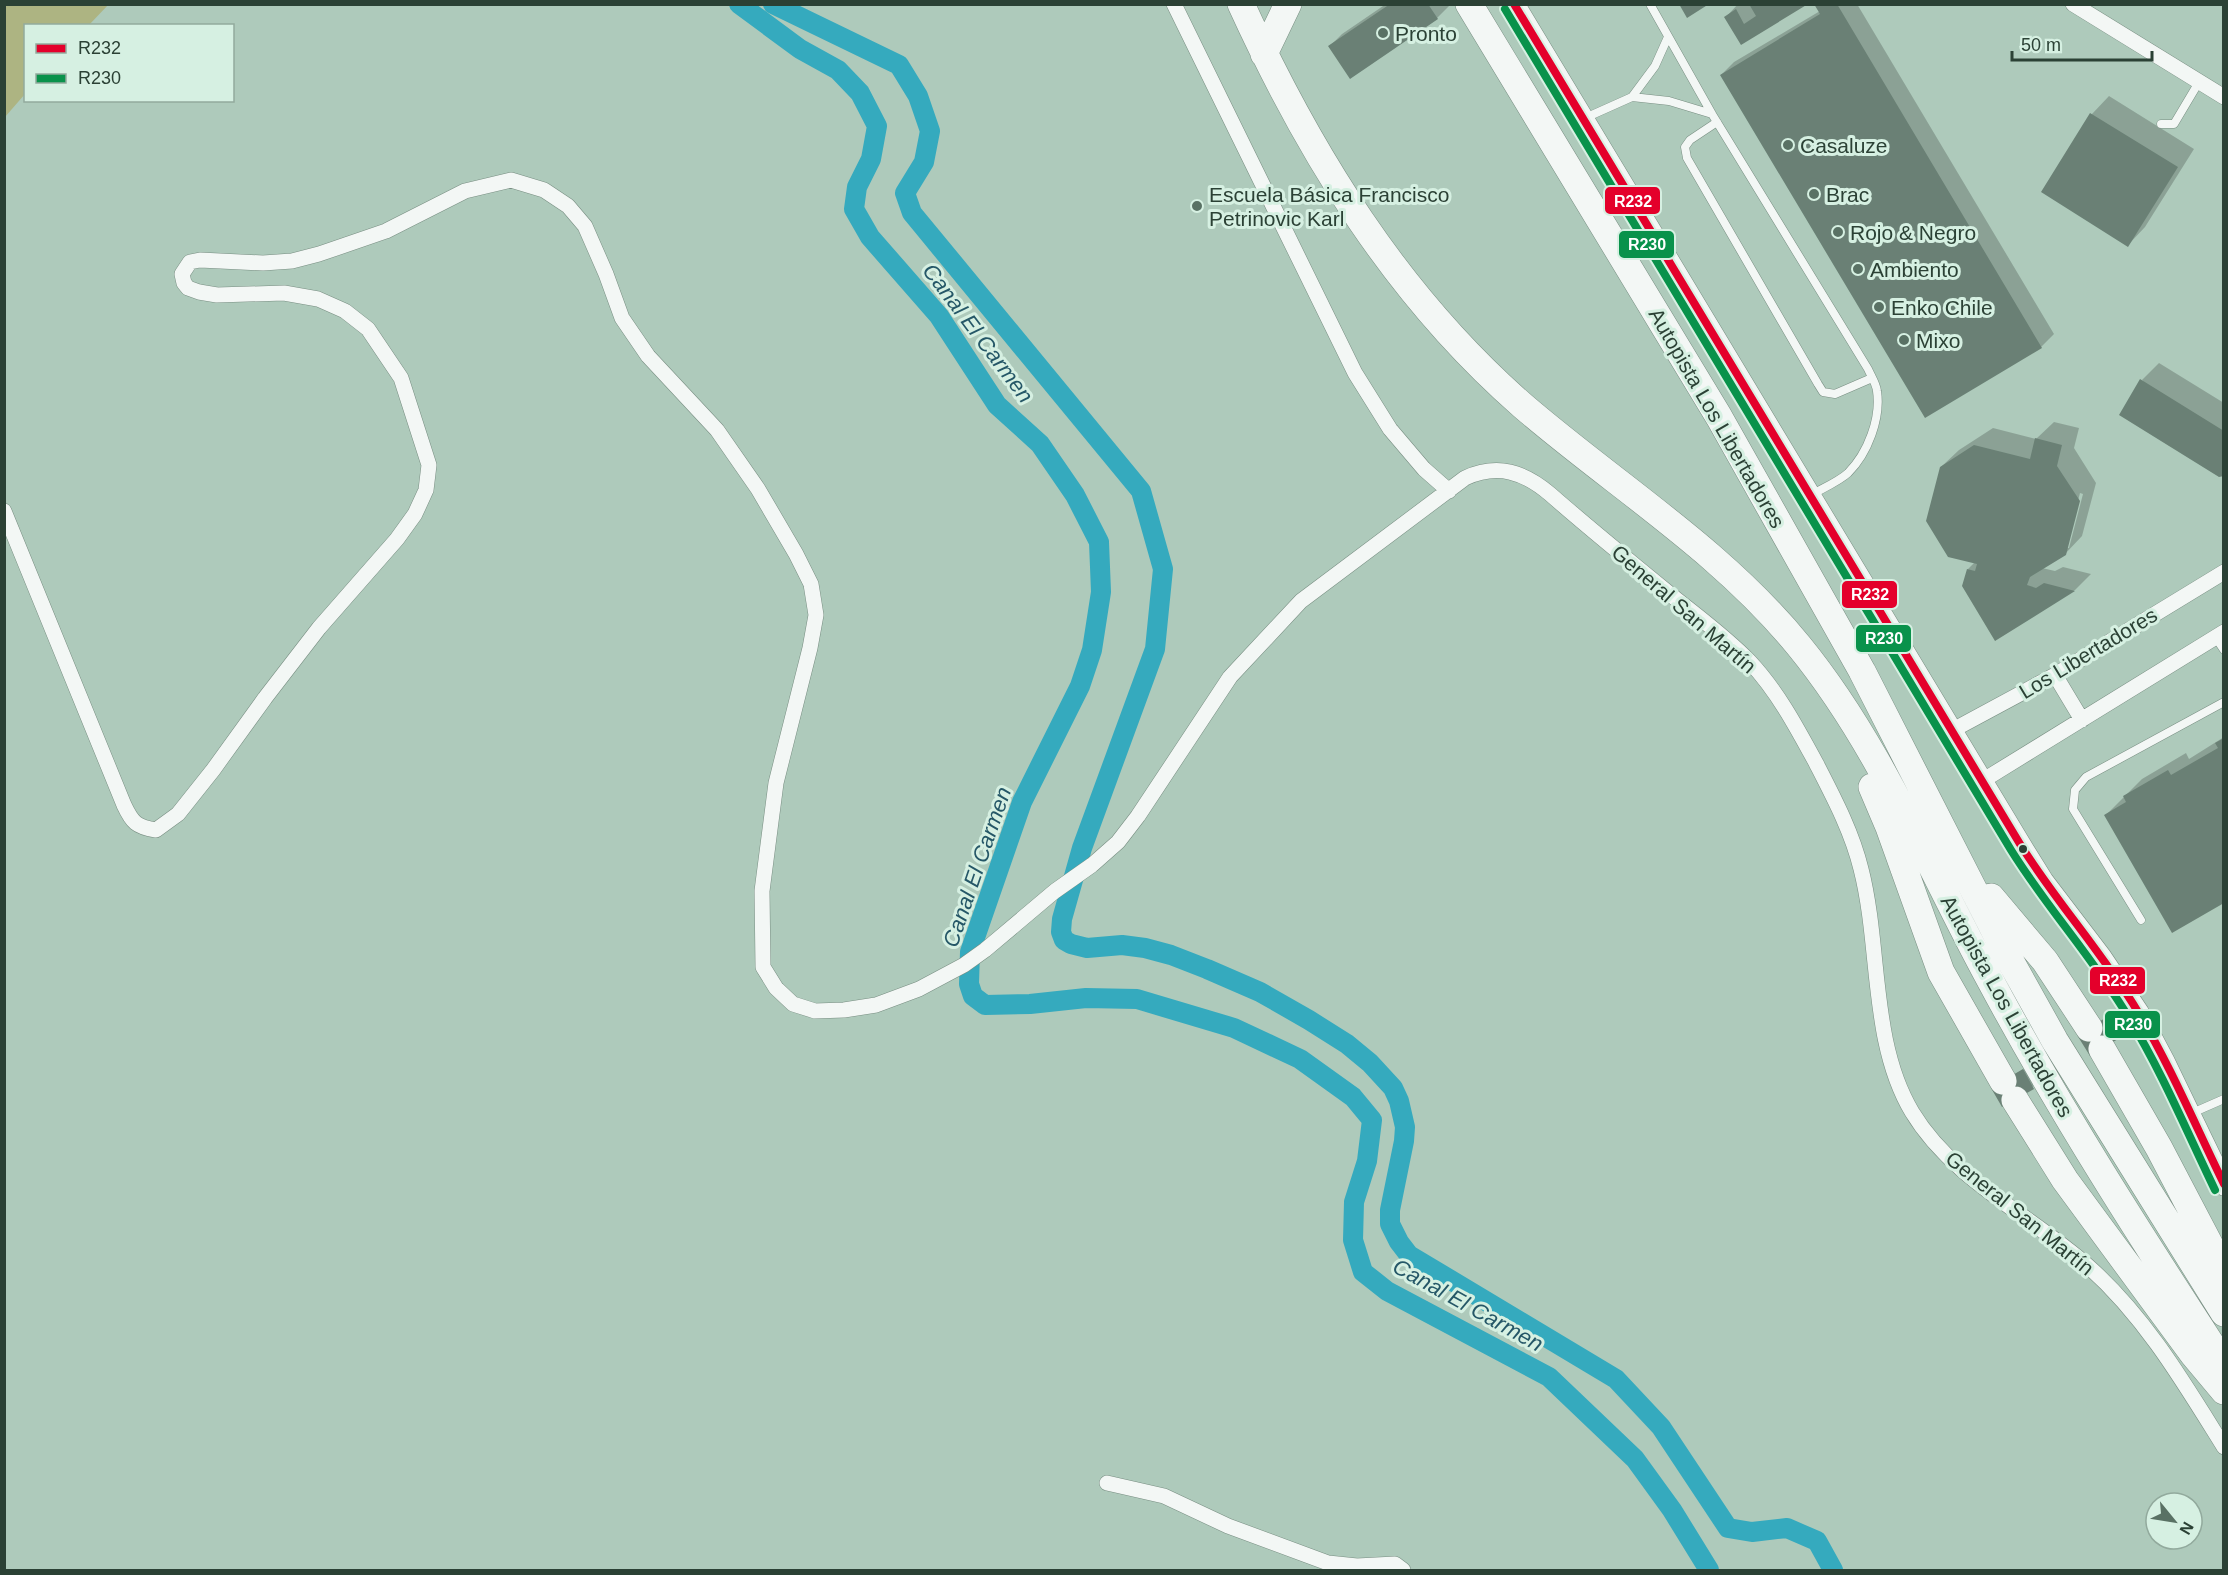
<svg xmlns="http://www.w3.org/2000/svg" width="2228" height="1575" font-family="Helvetica,sans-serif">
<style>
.green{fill:#adb482}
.shadow{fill:#0003;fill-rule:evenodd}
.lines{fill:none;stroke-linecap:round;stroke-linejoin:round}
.canal{stroke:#35aabe;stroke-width:20}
.building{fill:#6a8075}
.lane-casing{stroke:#788e82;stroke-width:9}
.street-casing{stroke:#788e82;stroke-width:16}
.secondary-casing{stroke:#788e82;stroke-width:22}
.highway-casing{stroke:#788e82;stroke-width:28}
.lane{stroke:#f3f7f5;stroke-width:8}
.street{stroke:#f3f7f5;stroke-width:15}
.secondary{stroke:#f3f7f5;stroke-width:21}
.highway{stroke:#f3f7f5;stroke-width:27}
.bus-1-casing{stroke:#d6f0e2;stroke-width:12}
.bus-2-casing{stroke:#d6f0e2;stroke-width:12}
.bus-1{stroke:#e4002b;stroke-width:8}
.bus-2{stroke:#09924b;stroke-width:8}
.poi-dot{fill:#597164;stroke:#d6f0e2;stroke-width:2}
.bus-dot{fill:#2b4135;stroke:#d6f0e2;stroke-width:2}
.labels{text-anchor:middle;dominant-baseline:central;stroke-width:6;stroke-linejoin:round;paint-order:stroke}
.poi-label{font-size:21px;fill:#2b4135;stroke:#d6f0e2;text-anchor:start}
.street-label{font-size:21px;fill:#2b4135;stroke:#d6f0e2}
.water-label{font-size:22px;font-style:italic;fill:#255767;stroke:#d6f0e2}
.line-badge{stroke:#d6f0e2;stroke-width:2}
.badge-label{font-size:16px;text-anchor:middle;font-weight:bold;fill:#fff}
</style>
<rect width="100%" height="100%" fill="#aecabb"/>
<path class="green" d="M5,4L108,5L89,25L26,26L25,94L5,117Z"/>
<path class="shadow" d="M1386,4L1450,5L1437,18L1330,46L1342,34Z
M1738,4H1805L1741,43L1726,17Z
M1816,4H1857L2054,334L2041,347L1721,75L1734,62L1820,11Z
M2109,96L2194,149L2145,227L2128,245L2043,191L2092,114Z
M2159,363L2224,403V474L2142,380Z
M2054,422L2079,428L2074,448L2096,483L2082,536L2065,554L2042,568L2055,571L2063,567L2091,574L2075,590L1995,639L1968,569L1975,562L1941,467L1959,450L1993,428L2036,439ZM2080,493L2083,494L2069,548H2066Z
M2224,737V902L2106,815L2142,779L2186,753L2189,759Z
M2110,1015L2121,1034L2117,1038L2083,1031Z
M2028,1067L2037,1084L2002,1105L1996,1084Z"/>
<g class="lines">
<path class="canal" d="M739,4L800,49L838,70L860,93L877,126L871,159L857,187L854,209L870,237L939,316L997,405L1040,444L1075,495L1099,542L1101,592L1092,650L1080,686L1022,802L970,952L969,984L973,996L985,1005L1030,1004L1086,998L1137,999L1234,1028L1300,1059L1353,1097L1372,1120L1367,1161L1354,1202L1353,1240L1363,1272L1387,1291L1549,1377L1635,1459L1672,1510L1709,1570
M773,4L899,65L918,96L930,131L924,162L905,193L912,213L1141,491L1163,569L1155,649L1082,848L1062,919L1061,932L1064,940L1071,944L1087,948L1122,945L1145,948L1171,955L1207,969L1260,992L1309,1020L1347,1044L1370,1063L1393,1088L1399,1101L1405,1127L1404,1141L1390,1210V1224L1399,1242L1409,1255L1616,1379L1661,1427L1728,1528L1752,1532L1787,1528L1817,1541L1833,1570"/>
</g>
<path class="building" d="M1390,4H1428L1438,19L1350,79L1328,46Z
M1679,4H1709L1687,18Z
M1749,4H1808L1741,45L1724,17L1736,9L1744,24L1756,16Z
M1814,4H1837L2042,348L1925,418L1720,75L1820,14Z
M2090,113L2178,167L2128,247L2041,192Z
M2140,379L2224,431V476L2219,477L2119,415Z
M2035,438L2062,445L2057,466L2080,501L2066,555L2030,577L2027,585L2036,588L2044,583L2075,591L1995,641L1962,586L1967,569L1975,571L1977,564L1948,557L1926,521L1940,467L1974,445L2030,459Z
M2224,738V903L2172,933L2104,815L2126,802L2123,796L2168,770L2171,775L2218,748L2215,743Z
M2106,1018L2118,1039L2090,1056L2077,1035Z
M2023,1069L2034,1089L2002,1107L1991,1088Z"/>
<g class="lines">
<g class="lane-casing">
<path id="lane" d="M1650,4L1712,114L1868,369C1871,376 1876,383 1877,391C1881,418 1868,453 1848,473C1838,482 1823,488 1811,495
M1632,97L1655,66L1668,37
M1585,118L1632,97L1669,101L1712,114
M1717,122L1690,140L1685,147L1687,158L1818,384L1823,392L1835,394L1872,378
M2161,124H2174L2199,82
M2216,638L2224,650
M2141,920L2073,809L2075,790L2086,777L2224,702
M2192,1113L2224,1099"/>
</g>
<g class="street-casing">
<path id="street" d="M1174,4L1355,373L1390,429L1424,469L1449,491
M2073,4L2224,97
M4,511L124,805C132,822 136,827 156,830L178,814L213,770L265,698L319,628L397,539L415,514L426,490L429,465L401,378L368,329L345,311L318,299L284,293L217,295L199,292L188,288L184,283L182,274L190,262L200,260L263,263L292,261L319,254L386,231L465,191L511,180L544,190L568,206L585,226L606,274L622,318L648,356L717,430L758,489L796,554L811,584L816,615L810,648L776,783L762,891L763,967L776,988L793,1004L815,1011L844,1010L876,1005L919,989L964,965L985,950L1055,891L1092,865L1118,842L1138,816L1230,677L1301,601L1465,478C1498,463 1524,472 1550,494C1591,530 1633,564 1676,599C1701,619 1728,639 1750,662C1778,692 1797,728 1816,763C1834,798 1852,832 1861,869C1881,947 1870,1042 1912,1112C1953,1180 2032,1216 2089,1267C2146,1318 2184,1383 2224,1447
M2055,675L2082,720
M1951,731L2055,675L2224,572
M1982,781L2224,632
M1107,1483L1164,1496L1228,1526L1328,1563L1357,1566L1395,1564L1403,1570"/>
</g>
<g class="secondary-casing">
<path id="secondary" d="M1514,4L2020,844L2043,881L2101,957L2138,1012L2165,1063L2224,1185"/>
</g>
<g class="highway-casing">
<path id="highway" d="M1241,4C1310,155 1397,296 1523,406C1616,486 1721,550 1799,646C1880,745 1928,866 1989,978C2060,1111 2142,1238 2224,1364
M1469,4L1719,417L1862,671L2006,953L2055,1041L2224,1313
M1264,54L1288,4
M1872,787L1889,827L1941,972L2003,1081
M1991,897L2045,961L2089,1028
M2102,1049L2159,1148L2224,1272
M2015,1100L2065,1180L2193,1354L2224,1391"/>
</g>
<use href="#lane" class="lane"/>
<use href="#street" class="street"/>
<use href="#secondary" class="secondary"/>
<use href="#highway" class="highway"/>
<g class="bus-1-casing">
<path id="bus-1" d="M1514,4L2020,844C2056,902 2103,953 2138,1012C2171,1067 2196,1127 2224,1184"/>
</g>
<g class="bus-2-casing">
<path id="bus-2" d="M1505,9L2011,850C2047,908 2094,959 2129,1018C2162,1072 2187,1132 2215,1190"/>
</g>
<use href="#bus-1" class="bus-1"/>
<use href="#bus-2" class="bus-2"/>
</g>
<g class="poi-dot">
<circle cx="1383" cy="33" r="6"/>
<circle cx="1788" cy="145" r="6"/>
<circle cx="1814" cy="194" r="6"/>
<circle cx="1197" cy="206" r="6"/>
<circle cx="1838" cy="232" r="6"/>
<circle cx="1858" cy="269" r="6"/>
<circle cx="1879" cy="307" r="6"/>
<circle cx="1904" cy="340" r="6"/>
</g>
<circle class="bus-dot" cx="2023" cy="849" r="5"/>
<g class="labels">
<g class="poi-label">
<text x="1395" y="33">Pronto</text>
<text x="1800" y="145">Casaluze</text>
<text x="1209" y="194">Escuela Básica Francisco<tspan x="1209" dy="24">Petrinovic Karl</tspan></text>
<text x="1826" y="194">Brac</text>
<text x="1850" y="232">Rojo &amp; Negro</text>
<text x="1870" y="269">Ambiento</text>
<text x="1891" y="307">Enko Chile</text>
<text x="1916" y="340">Mixo</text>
</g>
<g class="street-label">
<text transform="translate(1717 418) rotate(60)">Autopista Los Libertadores</text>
<text transform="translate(1684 609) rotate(41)">General San Martín</text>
<text transform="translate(2088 653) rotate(-31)">Los Libertadores</text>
<text transform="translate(2007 1006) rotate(61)">Autopista Los Libertadores</text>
<text transform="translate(2020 1213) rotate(39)">General San Martín</text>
</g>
<g class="water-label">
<text transform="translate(978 333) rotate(53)">Canal El Carmen</text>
<text transform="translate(977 867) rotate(-71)">Canal El Carmen</text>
<text transform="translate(1468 1305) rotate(29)">Canal El Carmen</text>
</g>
</g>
<g class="line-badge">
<rect x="1604" y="186" width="57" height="29" rx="6" fill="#e4002b"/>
<rect x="1618" y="230" width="57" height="29" rx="6" fill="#09924b"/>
<rect x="1841" y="580" width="57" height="29" rx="6" fill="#e4002b"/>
<rect x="1855" y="624" width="57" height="29" rx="6" fill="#09924b"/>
<rect x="2089" y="966" width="57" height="29" rx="6" fill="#e4002b"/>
<rect x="2104" y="1010" width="57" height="29" rx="6" fill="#09924b"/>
</g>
<g class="badge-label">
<text x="1633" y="207">R232</text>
<text x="1647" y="250">R230</text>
<text x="1870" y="600">R232</text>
<text x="1884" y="644">R230</text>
<text x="2118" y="986">R232</text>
<text x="2133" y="1030">R230</text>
</g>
<rect width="2228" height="1575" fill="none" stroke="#2b4135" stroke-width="12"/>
<rect x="24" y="24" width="210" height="78" fill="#d6f0e2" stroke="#92aa9d" stroke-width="1.5"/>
<rect x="36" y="44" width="30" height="9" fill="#e4002b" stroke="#92aa9d" stroke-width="1.5"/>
<text x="78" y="54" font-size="18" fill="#2b4135">R232</text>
<rect x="36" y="74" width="30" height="9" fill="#09924b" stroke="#92aa9d" stroke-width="1.5"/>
<text x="78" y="84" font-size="18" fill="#2b4135">R230</text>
<g transform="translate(2174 1521) rotate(120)"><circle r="28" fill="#d6f0e2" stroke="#92aa9d" stroke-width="1.5"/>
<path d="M0-4.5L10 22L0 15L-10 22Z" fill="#597164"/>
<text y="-9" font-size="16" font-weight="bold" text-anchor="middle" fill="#2b4135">N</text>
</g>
<path d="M2012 51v9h140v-9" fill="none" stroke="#2b4135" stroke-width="3"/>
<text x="2021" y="51" font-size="18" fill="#2b4135" stroke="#d6f0e2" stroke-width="4.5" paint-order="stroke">50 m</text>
</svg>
